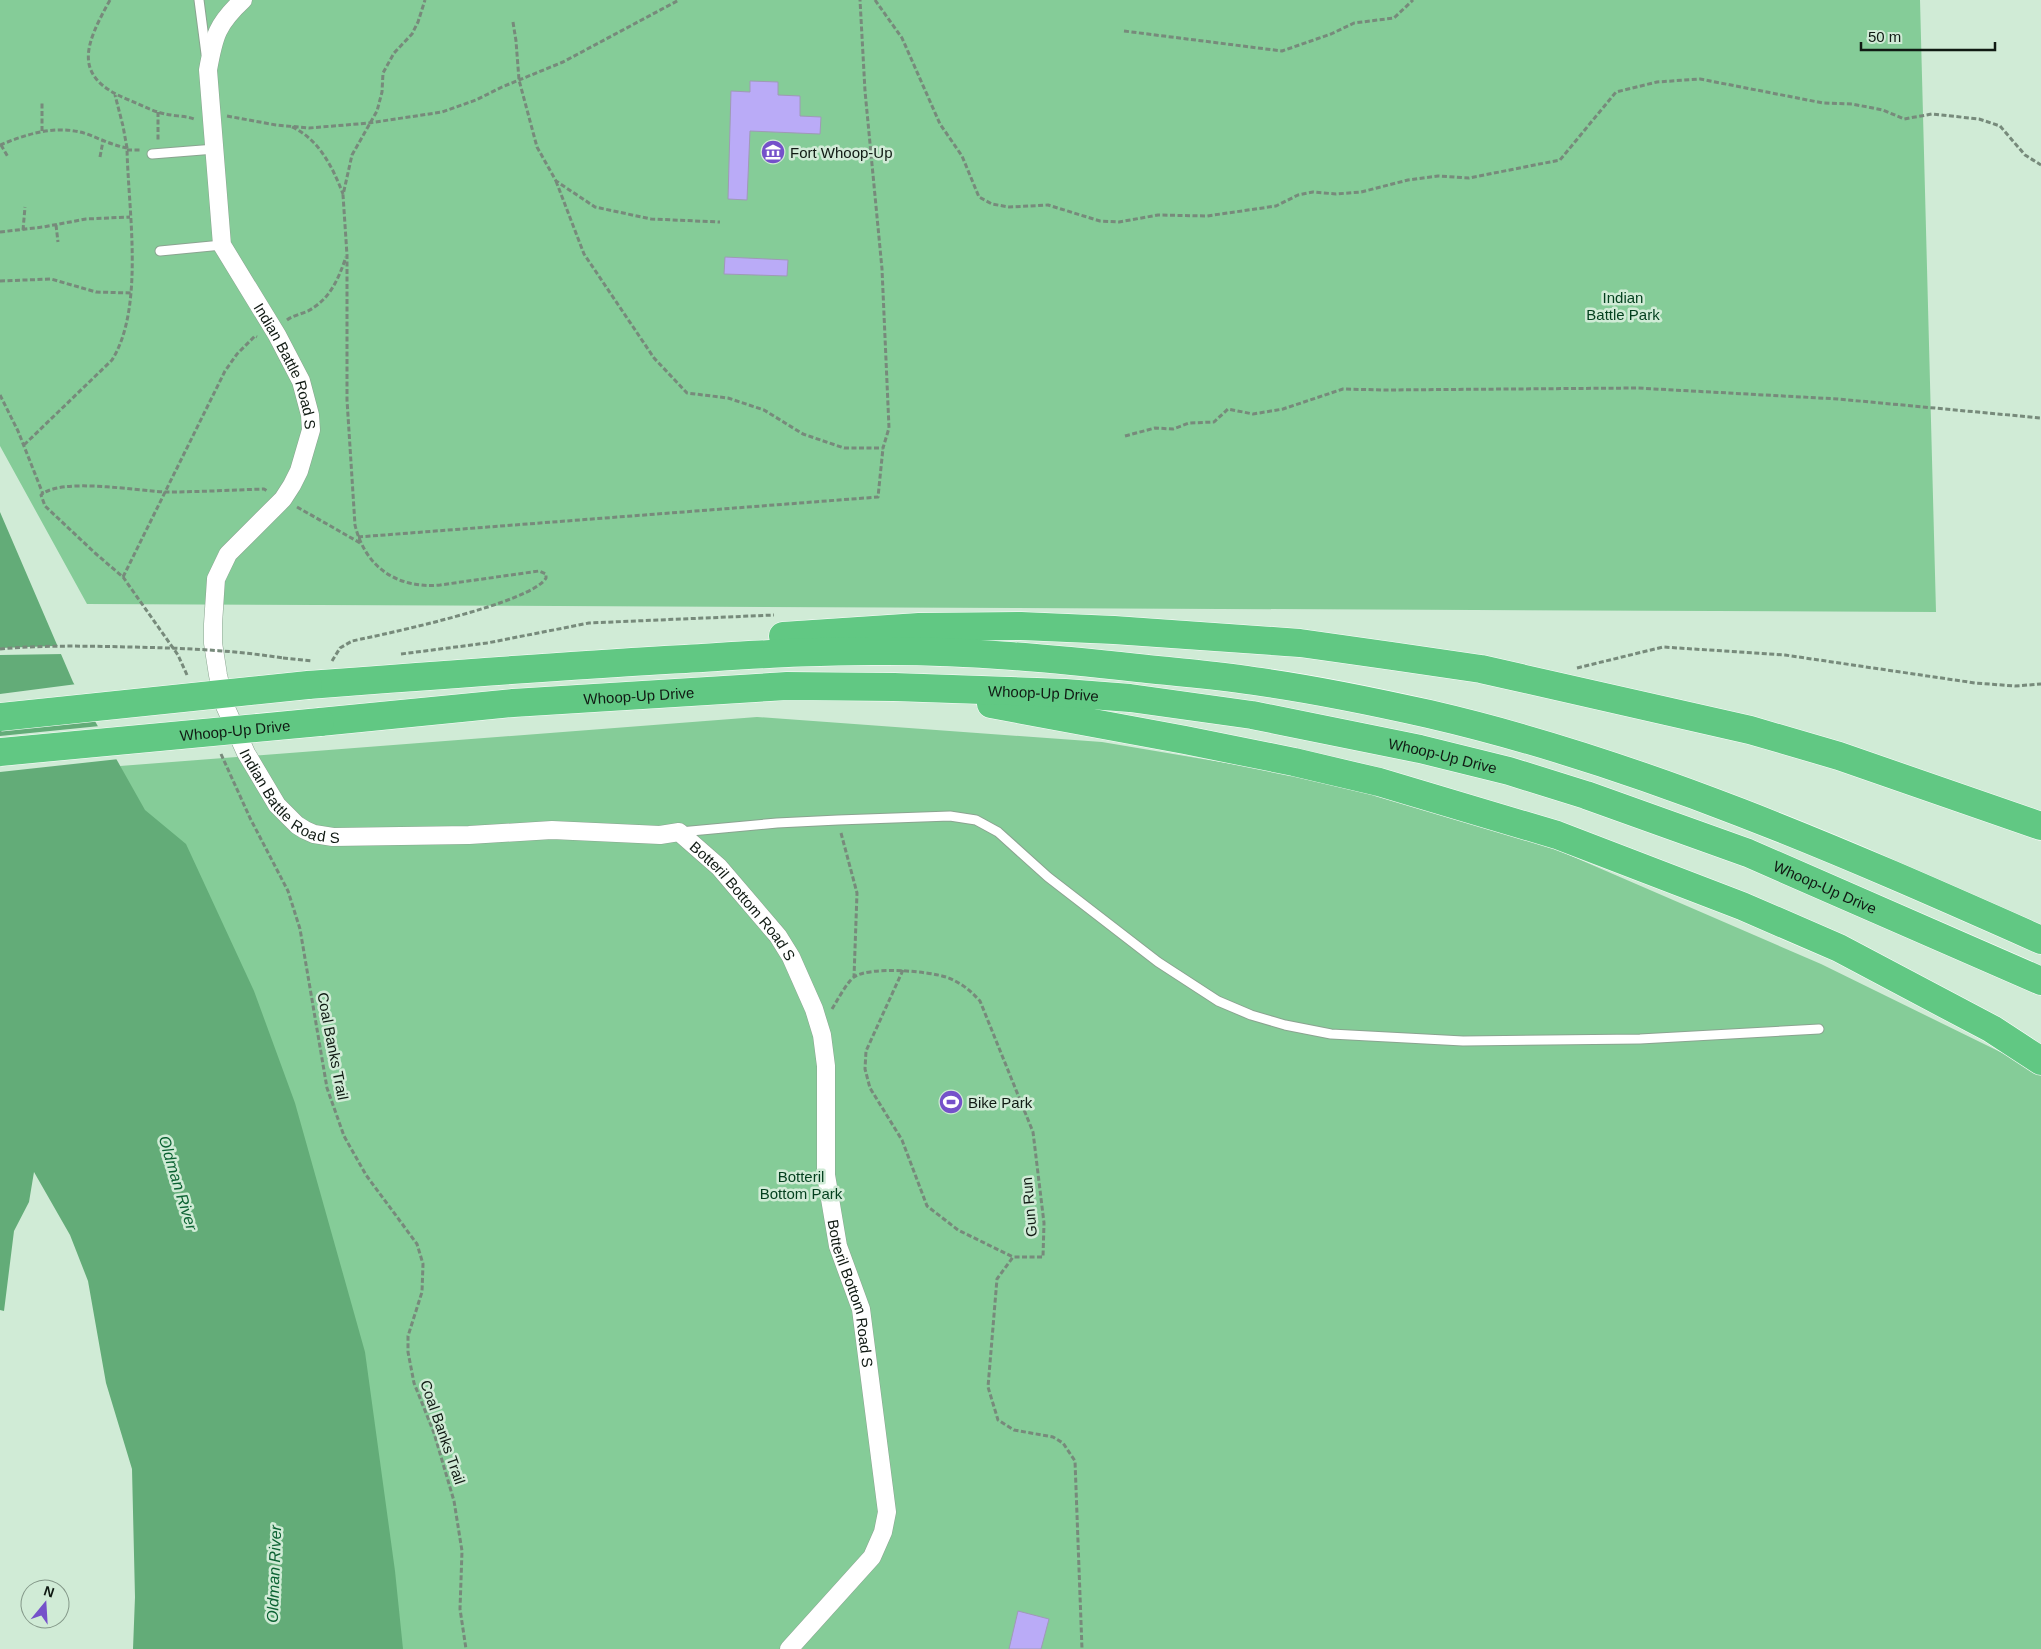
<svg xmlns="http://www.w3.org/2000/svg" width="2041" height="1649" font-family="Arial,sans-serif">
<style>
.green{fill:#85cc98}
.water{fill:#63ac78}
.pier{fill:#d0ebd6}
.building{fill:#baabf7;stroke:#9f9ab6}
.lines{fill:none;stroke-linecap:round;stroke-linejoin:round}
.service-casing{stroke:#8aa490;stroke-width:11}
.minor-casing{stroke:#8aa490;stroke-width:19}
.motorway-casing{stroke:#fff;stroke-width:29}
.path{stroke:#778a7b;stroke-width:3;stroke-dasharray:5 2.5;stroke-linecap:butt}
.service{stroke:#fff;stroke-width:9}
.minor{stroke:#fff;stroke-width:18}
.motorway{stroke:#61c883;stroke-width:28}
.motorway-bridge-casing{stroke:#fff;stroke-width:29;stroke-linecap:butt}
.path-bridge{stroke:#778a7b;stroke-width:3;stroke-dasharray:5 2.5;stroke-linecap:butt}
.motorway-bridge{stroke:#61c883;stroke-width:28}
.labels{text-anchor:middle;dominant-baseline:central;stroke-width:5;stroke-linejoin:round;paint-order:stroke}
.poi-label{font-size:15px;fill:#101a13;stroke:#d0ebd6;text-anchor:start}
.park-label{font-size:15px;fill:#023f1d;stroke:#d0ebd6}
.street-label{font-size:15px;fill:#101a13;stroke:#d0ebd6}
.water-label{font-size:16px;font-style:italic;fill:#0b6232;stroke:#d0ebd6}
</style>
<rect width="100%" height="100%" fill="#d0ebd6"/>
<path class="green" d="M0,0H1920L1936,612L87,604L0,446Z
M757,717L1102,742L1440,799L1821,964L2041,1072V1649H400L120,766Z"/>
<path class="water" d="M0,512L73,682L145,810L186,844L254,991L295,1103L365,1352L395,1571L403,1649H133L135,1597L132,1469L106,1383L88,1281L70,1235L34,1172L29,1202L14,1231L4,1311L0,1310Z"/>
<path class="pier" d="M54,646H60L64,654L0,655V648Z
M77,684L97,720L0,731V694Z
M100,726L119,759L0,772V736Z"/>
<path class="building" d="M750,81L778,82V95L800,96V116L821,117L820,134L750,131L747,200L728,199L731,91L750,92Z
M725,257L788,260L787,276L724,274Z
M1018,1611L1049,1619L1041,1649H1009Z"/>
<g class="lines">
<g class="service-casing">
<path id="service" d="M199,0L206,54
M152,154L215,149
M160,251L222,245
M680,832L777,823L838,820L950,816L976,820L998,832L1048,877L1158,962L1218,1001L1251,1015L1285,1025L1331,1034L1463,1041L1640,1039L1819,1029"/>
</g>
<g class="minor-casing">
<g id="minor">
<path id="s1" d="M243,0C217,24 214,36 208,70L222,245L277,335L301,381L310,415L311,430L299,471L292,485L283,499L228,554L216,579L213,624V643L218,675L225,706L246,753L277,805L297,825L305,830L314,834L333,837L469,835L552,830L660,835L679,832L719,867L778,936L791,957L814,1009L822,1035L826,1066V1175L838,1246L861,1309L887,1512L883,1532L872,1557L789,1649"/>
</g>
</g>
<g class="motorway-casing">
<g id="motorway">
<path d="M783,636L919,627L1021,626L1114,630L1300,643L1392,656L1481,669L1750,730L1839,756L2041,826"/>
<path d="M308,685C427,676 546,667 665,660C739,656 814,650 888,651C972,651 1055,659 1138,668C1177,672 1215,675 1254,681C1313,689 1371,701 1429,714C1641,763 1843,852 2041,940"/>
<path d="M991,704L1185,740L1294,762L1379,782L1557,835L1742,906L1839,948L1992,1029L2041,1061"/>
<path id="s2" d="M320,722L513,703L787,686L894,687L1065,693L1130,698L1252,715L1420,749L1509,771L1586,795L1748,853L2041,981"/>
</g>
</g>
<path class="path" d="M110,0C85,45 71,77 129,100C141,105 152,111 165,114C174,116 186,116 194,119
M875,0L902,38L940,124L962,156L979,197L992,204L1009,207L1048,205L1100,221L1119,222L1158,215L1207,216L1276,206L1298,195L1313,192L1336,194L1361,192L1408,180L1438,176L1469,178L1560,160L1616,92L1657,82L1700,79L1823,103L1852,104L1883,110L1904,119L1932,114L1979,119L2000,126L2025,155L2041,165
M513,22L516,41L519,80L537,147L556,181L595,207L651,219L720,222
M1124,31L1282,51L1331,34L1354,23L1394,18L1413,0
M158,112V141
M227,116L276,125L309,128L369,123L442,112L476,100L502,87L563,62L679,0
M292,127C319,139 333,168 343,194
M42,131V103
M0,145C27,134 57,124 87,134C100,139 112,145 127,148
M1,145L8,157
M127,150H140
M100,157L103,141
M556,181L584,254L654,358L687,393L728,398L764,410L803,434L844,448H883L889,428L882,269L865,91L860,0
M56,225L58,242
M23,230L25,207
M0,232L43,227L86,219L130,217
M0,281L51,279L96,292L131,293
M287,320C292,316 301,314 308,311C330,299 338,280 346,257
M0,395L18,431L43,494
M1125,436L1155,428L1173,429L1189,423L1214,422L1228,409L1253,414L1283,409L1343,389L1384,390L1637,388L1838,399L2041,418
M24,445L112,360C145,307 128,209 127,148L123,126L115,95
M297,507L362,544
M358,537L878,497L883,448
M123,577L225,371L237,354L255,336L257,337
M401,654L487,643L589,623L774,615
M283,658L312,661
M332,661L340,648L352,641C386,634 532,603 546,578V574L539,571L440,585C397,589 365,567 355,525L347,400V255L343,195L352,155L377,111L382,92L383,73L394,53L412,34L418,22L425,0
M1577,668L1663,647L1785,655L1975,683L2015,686L2041,684
M187,675L178,655L123,577L95,553L45,506L41,495C61,477 137,491 165,492C198,492 231,490 264,489L267,491
M221,754L250,818L288,891L300,929L327,1088L344,1136L366,1175L417,1244L423,1264L422,1292L408,1336V1352L414,1383L434,1433L454,1501L462,1551L460,1609L466,1649
M841,833L857,893L854,977
M903,970L866,1051L865,1069L870,1088L902,1140L927,1206L958,1230L1013,1257
M832,1009C837,1001 847,982 854,977C870,966 927,971 946,977C960,982 970,990 980,1001L1033,1132L1044,1223L1043,1257H1013L997,1279L988,1387L998,1420L1014,1430L1053,1437L1063,1443L1075,1461L1082,1649"/>
<use href="#service" class="service"/>
<use href="#minor" class="minor"/>
<use href="#motorway" class="motorway"/>
<g class="motorway-bridge-casing">
<g id="motorway-bridge">
<path d="M0,717L308,685"/>
<path id="s3" d="M0,752L320,722"/>
</g>
</g>
<path class="path-bridge" d="M0,649C43,645 87,646 130,647C182,648 232,650 283,658"/>
<use href="#motorway-bridge" class="motorway-bridge"/>
</g>
<defs>
<g id="museum-disc" transform="scale(1.25)"><circle r="9.5" fill="#7551ca" stroke="#d0ebd6"/><path d="M0-6L6-3V-2H-6V-3ZM-5-1h2V3h-2ZM-1-1h2V3h-2ZM3-1h2V3H3ZM-6 4H6V6H-6Z" fill="#fff"/></g>
<g id="stadium-disc" transform="scale(1.25)"><circle r="9.5" fill="#7551ca" stroke="#d0ebd6"/><path d="M0-5a6.5 5 0 1 0 0 10a6.5 5 0 1 0 0-10ZM-3.5-1.8h7v3.6h-7Z" fill="#fff"/></g>
</defs>
<g fill-rule="evenodd">
<use href="#museum-disc" x="773" y="152"/>
<use href="#stadium-disc" x="951" y="1102"/>
</g>
<g class="labels">
<g class="poi-label">
<text x="790" y="152">Fort Whoop-Up</text>
<text x="968" y="1102">Bike Park</text>
</g>
<g class="park-label">
<text x="1623" y="297">Indian<tspan x="1623" dy="17">Battle Park</tspan></text>
<text x="801" y="1176">Botteril<tspan x="801" dy="17">Bottom Park</tspan></text>
</g>
<g class="street-label">
<text stroke="none"><textPath href="#s1" startOffset="394">Indian Battle Road S</textPath></text>
<text stroke="none"><textPath href="#s2" startOffset="725">Whoop-Up Drive</textPath></text>
<text stroke="none"><textPath href="#s2" startOffset="320">Whoop-Up Drive</textPath></text>
<text stroke="none"><textPath href="#s3" startOffset="236">Whoop-Up Drive</textPath></text>
<text stroke="none"><textPath href="#s2" startOffset="1130">Whoop-Up Drive</textPath></text>
<text stroke="none"><textPath href="#s1" startOffset="889">Indian Battle Road S</textPath></text>
<text stroke="none"><textPath href="#s2" startOffset="1535">Whoop-Up Drive</textPath></text>
<text stroke="none"><textPath href="#s1" startOffset="1392">Botteril Bottom Road S</textPath></text>
<text transform="translate(333 1046) rotate(79)">Coal Banks Trail</text>
<text transform="translate(1029 1207) rotate(-95)">Gun Run</text>
<text stroke="none"><textPath href="#s1" startOffset="1812">Botteril Bottom Road S</textPath></text>
<text transform="translate(443 1432) rotate(71)">Coal Banks Trail</text>
</g>
<g class="water-label">
<text transform="translate(178 1183) rotate(73)">Oldman River</text>
<text transform="translate(274 1574) rotate(-88)">Oldman River</text>
</g>
</g>
<g transform="translate(45 1604) rotate(18)"><circle r="24" fill="#d0ebd6" stroke="#839788"/>
<path d="M0-4L9 19L0 12L-9 19Z" fill="#7551ca"/>
<text y="-8" font-size="14" font-weight="bold" text-anchor="middle" fill="#101a13">N</text>
</g>
<path d="M1861 42v8h134v-8" fill="none" stroke="#101a13" stroke-width="2.5"/>
<text x="1868" y="42" font-size="15" fill="#101a13" stroke="#d0ebd6" stroke-width="4" paint-order="stroke">50 m</text>
</svg>
